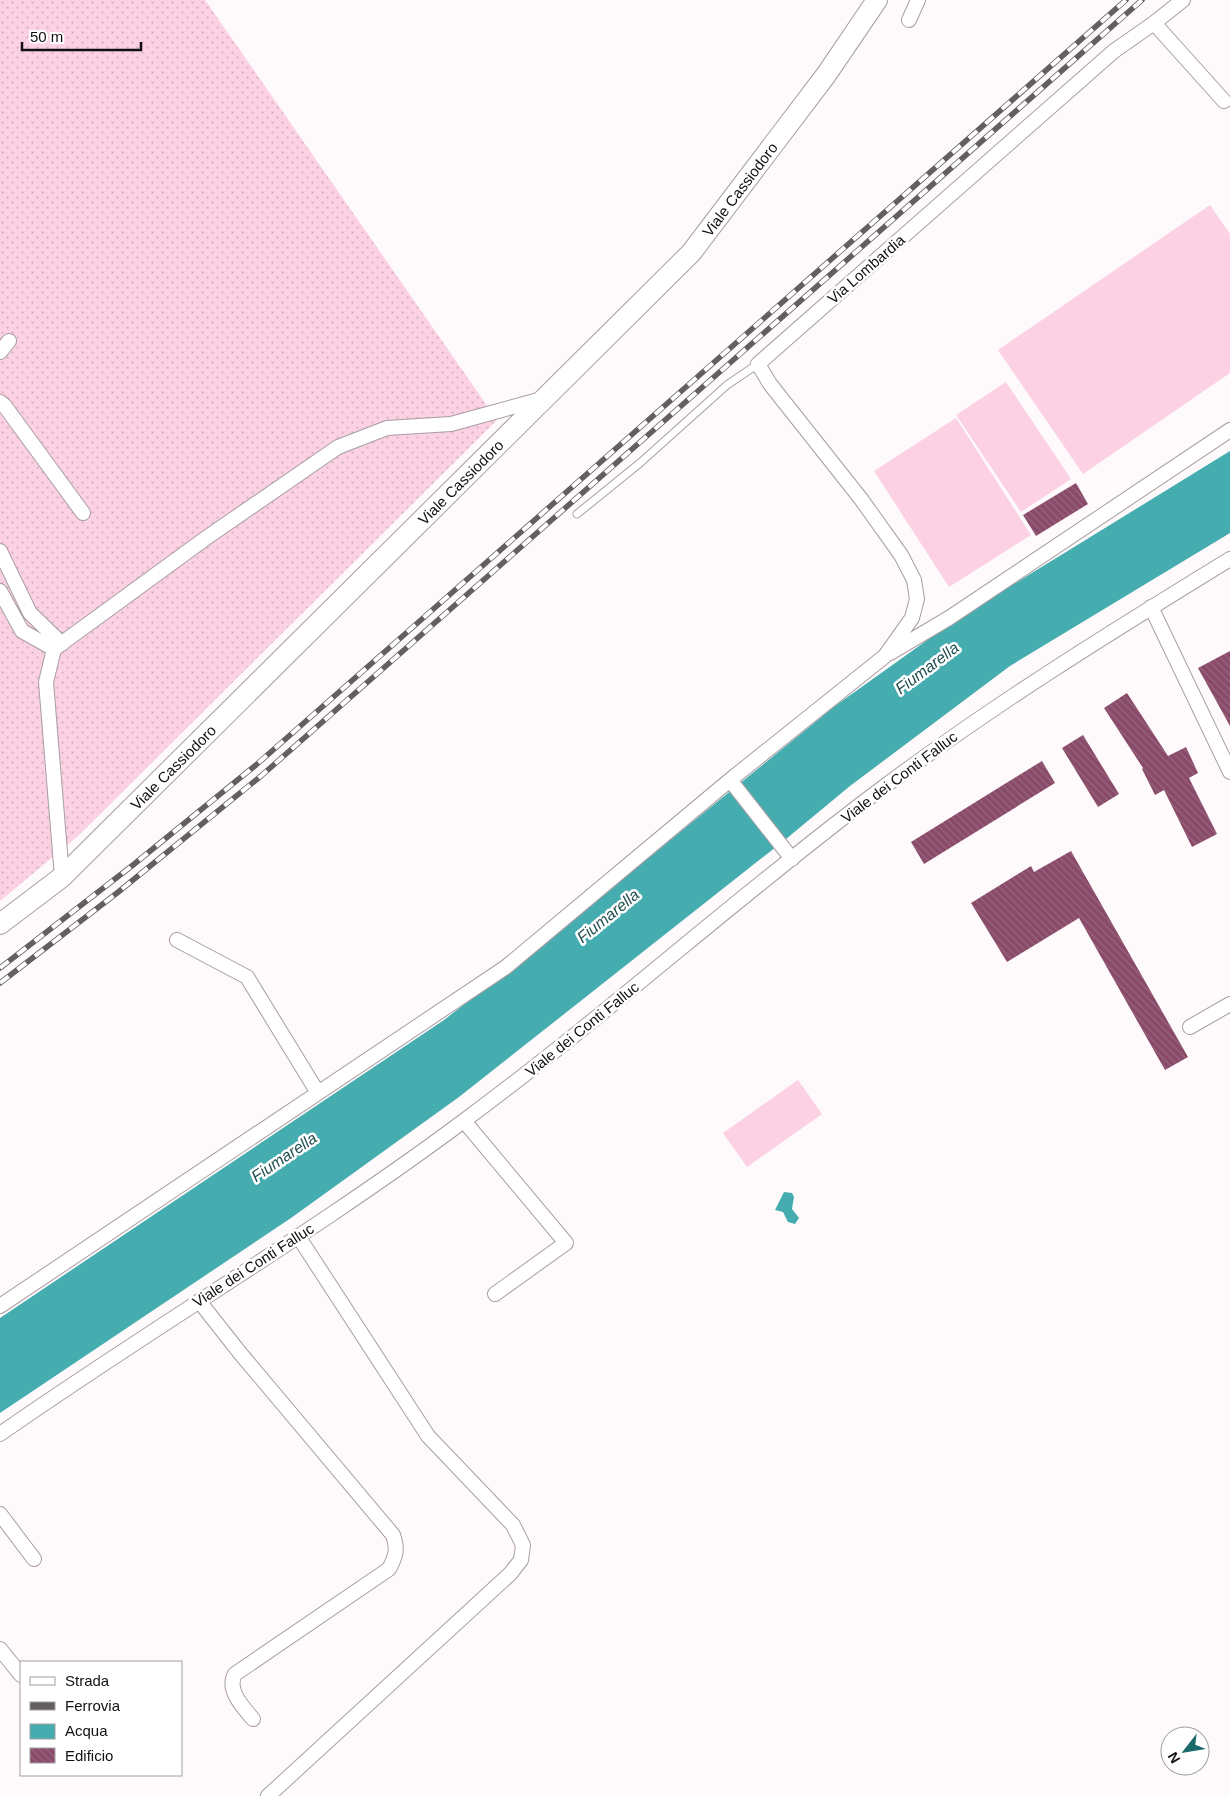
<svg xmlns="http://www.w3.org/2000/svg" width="1230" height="1796" font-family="Helvetica,sans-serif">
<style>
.grass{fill:url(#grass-dots)}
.pitch{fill:#fbd1e3}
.water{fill:#45adb0}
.building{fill:url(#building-back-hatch)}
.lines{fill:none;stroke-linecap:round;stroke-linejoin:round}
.service-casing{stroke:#a89ea2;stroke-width:9}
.minor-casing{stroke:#a89ea2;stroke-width:16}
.secondary-casing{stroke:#a89ea2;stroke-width:22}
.service{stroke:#fff;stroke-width:7}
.minor{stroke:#fff;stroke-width:14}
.secondary{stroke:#fff;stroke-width:20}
.rail-casing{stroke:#635f61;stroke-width:5.5}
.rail{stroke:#fff;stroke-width:4;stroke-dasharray:11;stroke-linecap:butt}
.labels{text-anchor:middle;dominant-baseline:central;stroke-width:5;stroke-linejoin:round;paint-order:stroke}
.street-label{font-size:15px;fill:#130f11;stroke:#fff}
.water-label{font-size:16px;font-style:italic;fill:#225051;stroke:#fff}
</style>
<defs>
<pattern id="grass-dots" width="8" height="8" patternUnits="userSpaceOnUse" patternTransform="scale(1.25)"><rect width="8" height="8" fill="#fbd1e3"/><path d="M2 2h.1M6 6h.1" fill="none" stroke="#d6b2c2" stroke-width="1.8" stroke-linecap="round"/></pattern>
<pattern id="building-back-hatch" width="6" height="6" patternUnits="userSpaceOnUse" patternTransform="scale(1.25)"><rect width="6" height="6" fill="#8a4a69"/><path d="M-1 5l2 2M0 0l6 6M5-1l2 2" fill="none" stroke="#96657d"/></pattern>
</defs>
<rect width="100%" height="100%" fill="#fef9fb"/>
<path class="grass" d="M0,0H205L497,420L78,836L0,901Z"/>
<path class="pitch" d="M1210,205L1230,234V373L1083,474L998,350Z
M1006,382L1071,479L1021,512L956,415Z
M956,418L1031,535L949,587L874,471Z
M798,1080L822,1114L747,1167L723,1133Z"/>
<path class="water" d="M1230,451V533L1010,666L850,786L786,839L459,1097L291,1218L0,1413V1318L444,1020L551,937L835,706L954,621Z
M784,1192L792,1193L794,1197L792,1209L799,1218L795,1224L788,1222L783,1212L775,1210Z"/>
<path class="building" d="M1076,483L1088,504L1036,536L1023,515Z
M1230,651V726L1198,668Z
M1127,693L1168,756L1186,747L1198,773L1189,778L1217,834L1192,847L1164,790L1155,795L1142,769L1143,768L1104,708Z
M1083,735L1119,794L1098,807L1062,748Z
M1042,761L1055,783L924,864L911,842Z
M1071,851L1188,1057L1165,1070L1079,918L1007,962L971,903L1031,866L1034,872Z"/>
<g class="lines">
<g class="service-casing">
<path id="service" d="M577,514L640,463L727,385L758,364"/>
</g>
<g class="minor-casing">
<path id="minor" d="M909,20L918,0
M1154,23L1224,101
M0,352L9,341
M0,402L4,405L83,513
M0,551L30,613L62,644
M0,591L22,631L54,649
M1151,607L1230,772
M890,653L949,618L1230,430
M730,780L792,859
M62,877L46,682L54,649L206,538L338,447L387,428L451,424L542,399
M177,940L247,977L318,1093
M1190,1027L1230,1004
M464,1121L566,1243L495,1294
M199,1301L240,1353L393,1535C398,1549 396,1556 389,1569L235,1674C226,1690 243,1707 253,1719
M0,1306L506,967L730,780L885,656L912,618L917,599L914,580L901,555L861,499L770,384L758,364L1114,51L1154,23L1183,0
M0,1434C153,1327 315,1232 465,1120C608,1014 739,895 881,789C993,705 1111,632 1230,559
M0,1514L34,1559
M0,1649L21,1675
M268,1796L510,1574L521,1560L523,1545L513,1525L428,1436L298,1236"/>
</g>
<g class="secondary-casing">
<g id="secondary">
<path id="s1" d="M0,924L62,877L691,253L826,75L877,0"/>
</g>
</g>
<use href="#service" class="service"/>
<use href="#minor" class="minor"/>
<use href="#secondary" class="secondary"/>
<g class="rail-casing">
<path id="rail" d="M0,968L133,865L256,765L1126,0
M0,983L117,893L261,776L1142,0"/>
</g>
<use href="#rail" class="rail"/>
</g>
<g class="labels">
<g class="street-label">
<text stroke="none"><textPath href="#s1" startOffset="1044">Viale Cassiodoro</textPath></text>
<text transform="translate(866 269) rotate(-41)">Via Lombardia</text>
<text stroke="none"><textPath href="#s1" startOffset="639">Viale Cassiodoro</textPath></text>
<text stroke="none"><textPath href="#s1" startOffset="234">Viale Cassiodoro</textPath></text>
<text transform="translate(899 777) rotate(-37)">Viale dei Conti Falluc</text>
<text transform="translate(582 1029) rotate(-39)">Viale dei Conti Falluc</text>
<text transform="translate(253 1265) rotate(-33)">Viale dei Conti Falluc</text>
</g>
<g class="water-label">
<text transform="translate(927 668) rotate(-37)">Fiumarella</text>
<text transform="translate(608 916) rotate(-39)">Fiumarella</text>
<text transform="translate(284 1157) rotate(-34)">Fiumarella</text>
</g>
</g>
<rect x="20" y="1661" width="162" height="115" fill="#ffffff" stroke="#a19fa0"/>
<rect x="30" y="1677" width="25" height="8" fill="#ffffff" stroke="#a19fa0"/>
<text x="65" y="1686" font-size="15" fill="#130f11">Strada</text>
<rect x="30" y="1702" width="25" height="8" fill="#635f61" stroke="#a19fa0"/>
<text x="65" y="1711" font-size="15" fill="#130f11">Ferrovia</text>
<rect x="30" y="1724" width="25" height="15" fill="#45adb0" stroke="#a19fa0"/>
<text x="65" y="1736" font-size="15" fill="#130f11">Acqua</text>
<rect x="30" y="1748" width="25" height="15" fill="url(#building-back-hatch)" stroke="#a19fa0"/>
<text x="65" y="1761" font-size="15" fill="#130f11">Edificio</text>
<g transform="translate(1185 1751) rotate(239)"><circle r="24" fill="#ffffff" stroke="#a19fa0"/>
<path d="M0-4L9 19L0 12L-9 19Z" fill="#1c696b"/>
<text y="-8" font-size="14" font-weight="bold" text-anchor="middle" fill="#130f11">N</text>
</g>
<path d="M22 42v8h119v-8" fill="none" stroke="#130f11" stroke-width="2.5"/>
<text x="30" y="42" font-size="15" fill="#130f11" stroke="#ffffff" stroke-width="4" paint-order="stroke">50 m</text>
</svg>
